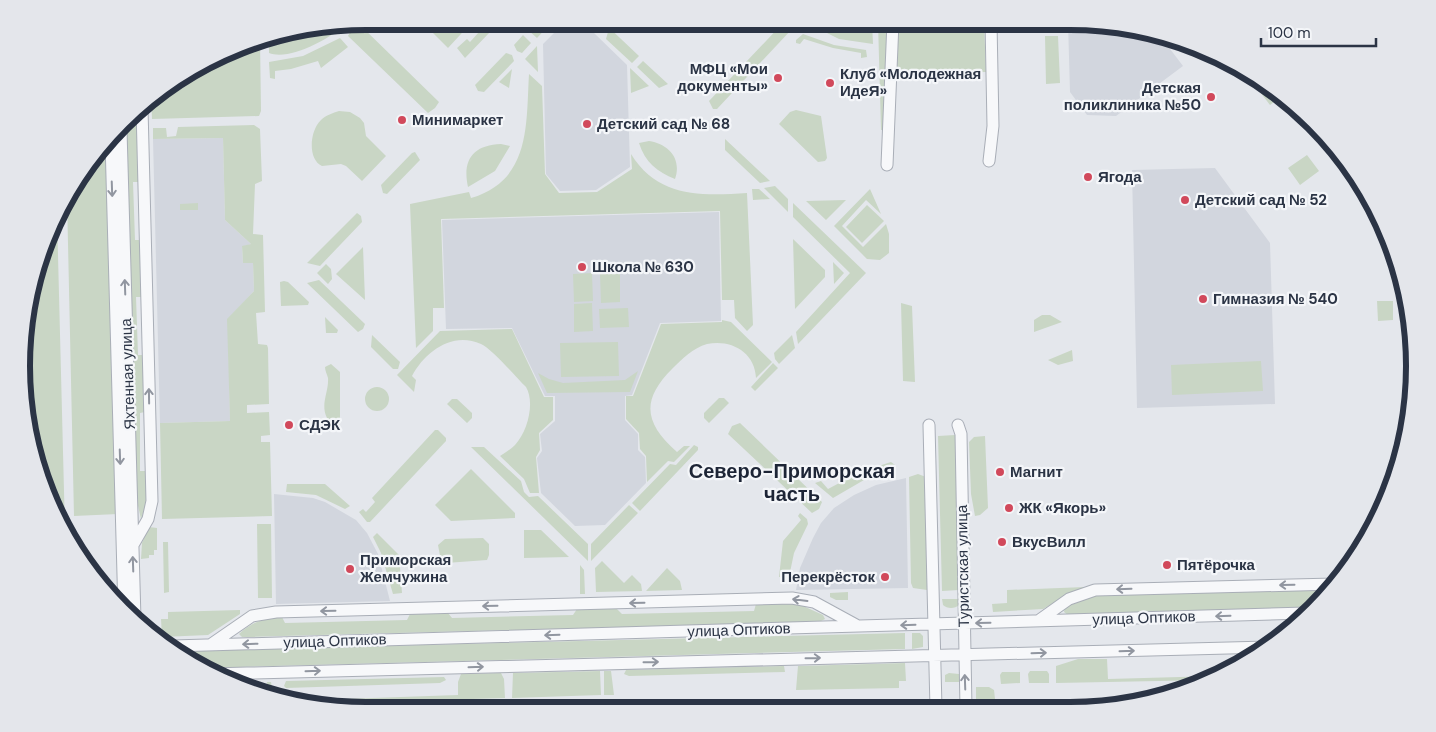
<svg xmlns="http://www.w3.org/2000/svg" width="1436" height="732" font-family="'DM Sans',sans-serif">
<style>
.built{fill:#d2d6de}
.green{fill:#c9d6c5}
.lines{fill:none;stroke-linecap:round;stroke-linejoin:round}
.minor-casing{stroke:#a9aeb7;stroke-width:13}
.minor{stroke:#f7f8fa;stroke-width:11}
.oneway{stroke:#9196a0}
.poi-dot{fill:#d1495b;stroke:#f4f6f9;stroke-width:2}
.labels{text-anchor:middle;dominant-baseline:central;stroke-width:4.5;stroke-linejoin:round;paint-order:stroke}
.poi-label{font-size:15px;font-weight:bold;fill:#2b3445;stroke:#f4f6f9;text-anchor:start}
.street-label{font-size:15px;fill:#2b3445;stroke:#f4f6f9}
.district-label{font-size:20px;font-weight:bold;fill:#1d2536;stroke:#f4f6f9}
.rim{fill:none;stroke:#2b3445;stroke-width:6}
</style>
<rect width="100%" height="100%" fill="#e4e7ec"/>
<path class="built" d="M1068,22H1092L1158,33L1183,66L1116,116L1087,115L1070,92Z
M593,32L627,65L630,167L596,190L560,191L546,174L543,44L554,33Z
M223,138L225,220L251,244L242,247L243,263H253L254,291L228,319L230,421L160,423L153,139Z
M1215,168L1270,243L1275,404L1137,408L1132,170Z
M719,212L721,321L660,323L632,395L625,396V420L638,434V450L645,457L646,483L605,525L575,526L541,493L537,458L542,451L540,434L555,421V396H545L512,328L446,329L442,220Z
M906,478L908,588L796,590L800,568L813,538L821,523L834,508L854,495L876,485Z
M274,494L313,498L325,502L356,520L367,533L378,554L390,601L276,604Z"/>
<path class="green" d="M430,21H473L448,48L432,32Z
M537,21H553L537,38L528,30Z
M560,21H567L568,30H552Z
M573,21H580L589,29L573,30Z
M587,21H602L639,56L632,63L606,39L608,32L600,24L592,26Z
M789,22L792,29L717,109H713L709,101L783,23Z
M805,22H872L873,44L839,39Z
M878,22H887L883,130H881Z
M898,22H984L986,72L897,73Z
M359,24L439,102L435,108L428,113L348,36L352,29Z
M344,25C330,39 289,61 269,53V37Z
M480,25L491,31L465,58L457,48L467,39L470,42L479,32L476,29Z
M803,34L834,45L866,50L867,57L861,58V53L833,48L804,39L800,44L796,43V40Z
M523,35L531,43L522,53L517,51L514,45Z
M1045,36H1058L1060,83L1046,84Z
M340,38L348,47L321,68L318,61L291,69L275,71V79L270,78L269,62L303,56Z
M260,39L261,111L259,116L152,119L151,97L156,93Z
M537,46L538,72L525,59Z
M506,53L512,55L514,61L484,92L478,91L475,85Z
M643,61L668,84L659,88L637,67Z
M630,68L649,86L631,93Z
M512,69L509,88L499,82Z
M1243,70L1280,92L1283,95L1270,105Z
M529,74L542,86L545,174L559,193L597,192L632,169L631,154C658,198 702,196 747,193L753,325L747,331L735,318L734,300H722L720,211L441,219L444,308H433V331L416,348L410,204L469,192L471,198C531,180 526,125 529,74Z
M796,110L821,116L827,158L825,161L818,162L779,124L790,112Z
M339,111L350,112L360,118L364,123L366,136L386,156L362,181L346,166L341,164L322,166C307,159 310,130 321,120C326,115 333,113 339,111Z
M132,118V124H138L139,182H133L135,240H141L142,297H136L138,355H144L145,412L140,413V471H147V501L141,519L136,497L126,125Z
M254,125L260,129L262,181L255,184L253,234L263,235L265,312L256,313L258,344L267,345L268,348L269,404L247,405V413L269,412L270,435L261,436V442H270L272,516L162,519L160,423L230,421L227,319L254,291L253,263H243L242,246L251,244L225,220L223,138L153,139V128H166L167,137L176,136L178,127Z
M725,139L770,181L760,183L725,150Z
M649,141C669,144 682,159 675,179C657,172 645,162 639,143Z
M108,144L118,514L74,516L67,198L79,175Z
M501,144L510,146L495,171L468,187C462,160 473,145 501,144Z
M415,152L420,160L387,194L383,193L381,185L412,153Z
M1307,155L1319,171L1300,185L1288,168Z
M775,186L788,199V212L764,188Z
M752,189H759L770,199L753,200Z
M870,189L881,214L866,200L842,226L863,247L886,224L889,234V253L880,260L867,259L834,226Z
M846,200L826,220L806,201Z
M198,203V210H180V204Z
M793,203L866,273L798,344L796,332L850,273L793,217Z
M867,205L884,221L862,243L846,227Z
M357,213L361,216L362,222L320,266L307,263Z
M57,216L65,530L57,518L24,411L28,298L48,234Z
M793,239L825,270V277L795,309Z
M363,247L365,300L336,274Z
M833,262L844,273L834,284Z
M326,264L331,269L332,279L328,284L317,273Z
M592,273L593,301L574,302L573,274Z
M600,274H620V302L601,303Z
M319,280L365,324L363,329L358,332L307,283Z
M284,281L288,282L309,302L308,305L281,306L280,282Z
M1377,301H1393V320L1378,321Z
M592,303L593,331L574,332V304Z
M901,303L912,306L915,382L903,381Z
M628,308L629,327L600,328L599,309Z
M1042,315H1050L1062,322L1034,332V320Z
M325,317L338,330L337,333H326Z
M722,320L731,322L772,362L756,378C755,352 731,339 707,344C693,348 682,359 672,369C641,400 644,423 677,452L684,446H690L674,462L668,461L647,482L646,456L640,449L639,433L626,419V396H633L661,324L722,322Z
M512,329L544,397H553V420L539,433L540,450L536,457L539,493H530L524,479L500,456C505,453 511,449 515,445C528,431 535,402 526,387C516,377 492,349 481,344C452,331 425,352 412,376L416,380L414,392L397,375L440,331Z
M372,335L400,362L398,369H393L371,347Z
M792,335L795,348L779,364L775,359L774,353Z
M618,342L619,376L561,377L560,343Z
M1072,350L1073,361L1058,365L1048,360Z
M1261,361L1263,391L1172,395L1171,365Z
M773,363L778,368L755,391L751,387Z
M331,364L340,372V425L327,418C320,404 329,392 328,378C327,374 325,371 325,367Z
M638,371L630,392L547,393L538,373L549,379L563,383L625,380Z
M365 399a12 12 0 1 1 24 0a12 12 0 1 1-24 0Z
M719,398H724L729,403L709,423L704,418V413Z
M452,399H457L472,413V418L467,423L447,404Z
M740,423L822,502L819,509L812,513L728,434L732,426Z
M435,430H438L446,438V441L370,522H367L359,512L363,509L366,512L375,502L372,498Z
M955,435L959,590L942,591L938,436Z
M985,436L988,508L980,515L975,516L971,494L969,442L974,437Z
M694,445L698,447V450L640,511L632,503L670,464L676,465Z
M471,447H484L521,481L524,492L529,497L538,496L588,544V561Z
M891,462L895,465V471L864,480L833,498L815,483L821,481L828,489L860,472Z
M471,469L515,513V518L451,521L435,505Z
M918,474L926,477L927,590L913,588L911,583L909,477Z
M287,484H325L350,506L345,509L316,495L286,492Z
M629,505L638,513L591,561V544Z
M800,513L807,519L808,524L794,553L789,577H779L783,541L801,520L798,516Z
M257,524H271L272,598H258Z
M149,527L157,528V550H154V555H149V558L141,559L142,543Z
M524,530H541L569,557L524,558Z
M377,533L399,555L402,593L393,594L381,553L373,537Z
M483,538L489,544V555L487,560L446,563L441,561L438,545L445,539Z
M163,542H168L169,592L164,593Z
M602,561L624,583L632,575L641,584L642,591L596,592L595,568Z
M580,565L584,570L585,594H580Z
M667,568L680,581L682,590L646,591Z
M1085,587L1067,595L1043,609L993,612L992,604L1007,603V590Z
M1331,588L1311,608L1068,615L1064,612L1065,607L1097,594Z
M848,592V600H836L830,597V593Z
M942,599H959V605C955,609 947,609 943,605Z
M791,603L801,605L823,615L825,619L819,622L247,637H242L239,634C250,623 267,616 282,617L285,623L407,620L410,614L448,613L452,618L573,615L577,609L616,608L622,614L754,611L756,604Z
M240,610V614L208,635L162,637L161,619H168V612Z
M905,633V649L203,668L180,651Z
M912,633H920L923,636V647L912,649Z
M1078,659H1107L1108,679L1216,676L1210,680L1056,683V666Z
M905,663L906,681H899V688L796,690L798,666Z
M784,666L785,672L629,676L624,674L626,670Z
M600,671L601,695L512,698L513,673Z
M604,671H611L614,695H604Z
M1030,671H1047L1049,674V683H1029L1028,674Z
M1002,672H1020V683L1001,684L1000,675Z
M501,673L504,679L505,698L306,704L287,701L458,695V682L461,674Z
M949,673L959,674L961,682H945V675Z
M444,677L446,680L440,683L286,688L284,686L286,681Z
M267,682H271L274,698L265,694Z
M976,687H989L994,690L995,699L980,700V708H976Z"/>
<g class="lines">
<g class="minor-casing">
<path id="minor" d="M121,130L135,619
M111,141L124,611
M989,161L993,126L991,22
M887,165L893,22
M929,425L936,708
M958,425L961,434L966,708
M133,545L148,519L152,501L142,108
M1038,621L1069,599L1095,590L1335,584
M210,645L252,616L276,612L792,598L814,602L858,626
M173,646L1306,613
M212,674L1267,647"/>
</g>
<use href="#minor" class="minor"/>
</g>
<defs><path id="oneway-shaft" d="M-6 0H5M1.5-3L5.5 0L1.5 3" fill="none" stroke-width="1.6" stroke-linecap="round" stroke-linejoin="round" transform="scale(1.25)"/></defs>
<g class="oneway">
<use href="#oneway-shaft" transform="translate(112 189) rotate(88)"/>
<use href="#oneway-shaft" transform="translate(125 287) rotate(-92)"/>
<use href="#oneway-shaft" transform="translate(149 396) rotate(-91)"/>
<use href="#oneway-shaft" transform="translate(120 457) rotate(88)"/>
<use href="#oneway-shaft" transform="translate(133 564) rotate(-92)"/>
<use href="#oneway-shaft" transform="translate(1287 585) rotate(179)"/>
<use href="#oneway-shaft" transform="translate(1124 589) rotate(178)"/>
<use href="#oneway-shaft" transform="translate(800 600) rotate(-173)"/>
<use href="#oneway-shaft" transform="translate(637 603) rotate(179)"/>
<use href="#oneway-shaft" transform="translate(490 606) rotate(179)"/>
<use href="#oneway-shaft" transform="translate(328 611) rotate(179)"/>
<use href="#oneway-shaft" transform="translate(1223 616) rotate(178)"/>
<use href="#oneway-shaft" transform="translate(983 623) rotate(179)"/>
<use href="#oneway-shaft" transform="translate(908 625) rotate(178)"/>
<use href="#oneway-shaft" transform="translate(552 635) rotate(178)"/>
<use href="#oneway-shaft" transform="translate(250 644) rotate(178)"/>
<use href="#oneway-shaft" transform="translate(1127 651) rotate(-2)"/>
<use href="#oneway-shaft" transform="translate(1039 653) rotate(-2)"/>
<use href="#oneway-shaft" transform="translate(813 658) rotate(-1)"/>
<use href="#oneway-shaft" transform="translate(651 662) rotate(-1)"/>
<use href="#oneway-shaft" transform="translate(476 667) rotate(-2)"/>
<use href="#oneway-shaft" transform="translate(313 671) rotate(-2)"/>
<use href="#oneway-shaft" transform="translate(965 682) rotate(-92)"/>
</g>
<g class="poi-dot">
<circle cx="778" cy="78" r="5"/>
<circle cx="830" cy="83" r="5"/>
<circle cx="1211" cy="97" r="5"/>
<circle cx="402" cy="120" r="5"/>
<circle cx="587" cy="124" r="5"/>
<circle cx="1088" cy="177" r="5"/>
<circle cx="1185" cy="200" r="5"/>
<circle cx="582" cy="267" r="5"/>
<circle cx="1203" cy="299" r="5"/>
<circle cx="289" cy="425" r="5"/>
<circle cx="1000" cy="472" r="5"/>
<circle cx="1009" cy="508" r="5"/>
<circle cx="1002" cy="542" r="5"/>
<circle cx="1167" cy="565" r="5"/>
<circle cx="350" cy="569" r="5"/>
<circle cx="885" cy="577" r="5"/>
</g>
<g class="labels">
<g class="poi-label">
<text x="768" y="69" text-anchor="end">МФЦ «Мои<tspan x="768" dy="17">документы»</tspan></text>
<text x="840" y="74">Клуб «Молодежная<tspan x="840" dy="17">ИдеЯ»</tspan></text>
<text x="1201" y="88" text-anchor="end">Детская<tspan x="1201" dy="17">поликлиника №50</tspan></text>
<text x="412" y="120">Минимаркет</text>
<text x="597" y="124">Детский сад № 68</text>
<text x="1098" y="177">Ягода</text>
<text x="1195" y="200">Детский сад № 52</text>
<text x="592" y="267">Школа № 630</text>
<text x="1213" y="299">Гимназия № 540</text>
<text x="299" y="425">СДЭК</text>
<text x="1010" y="472">Магнит</text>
<text x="1019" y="508">ЖК «Якорь»</text>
<text x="1012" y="542">ВкусВилл</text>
<text x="360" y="560">Приморская<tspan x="360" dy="17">Жемчужина</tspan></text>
<text x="1177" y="565">Пятёрочка</text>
<text x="875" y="577" text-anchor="end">Перекрёсток</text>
</g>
<g class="street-label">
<text transform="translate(128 374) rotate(-92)">Яхтенная улица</text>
<text transform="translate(963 566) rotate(-91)">Туристская улица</text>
<text transform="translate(1144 618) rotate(-2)">улица Оптиков</text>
<text transform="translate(739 630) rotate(-2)">улица Оптиков</text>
<text transform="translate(335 641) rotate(-2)">улица Оптиков</text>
</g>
<g class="district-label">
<text x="792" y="471">Северо-Приморская<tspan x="792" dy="23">часть</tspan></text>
</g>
</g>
<path d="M0 0H1436V732H0ZM366 30H1070A336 336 0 0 1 1406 366V366A336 336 0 0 1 1070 702H366A336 336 0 0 1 30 366V366A336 336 0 0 1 366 30Z" fill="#e4e6eb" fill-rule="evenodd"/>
<path class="rim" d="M366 30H1070A336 336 0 0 1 1406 366V366A336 336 0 0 1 1070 702H366A336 336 0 0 1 30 366V366A336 336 0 0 1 366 30Z"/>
<path d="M1261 38v8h115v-8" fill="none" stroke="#2b3445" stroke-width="2.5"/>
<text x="1268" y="38" font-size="15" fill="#2b3445" stroke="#f4f6f9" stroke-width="4" paint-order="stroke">100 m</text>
</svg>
